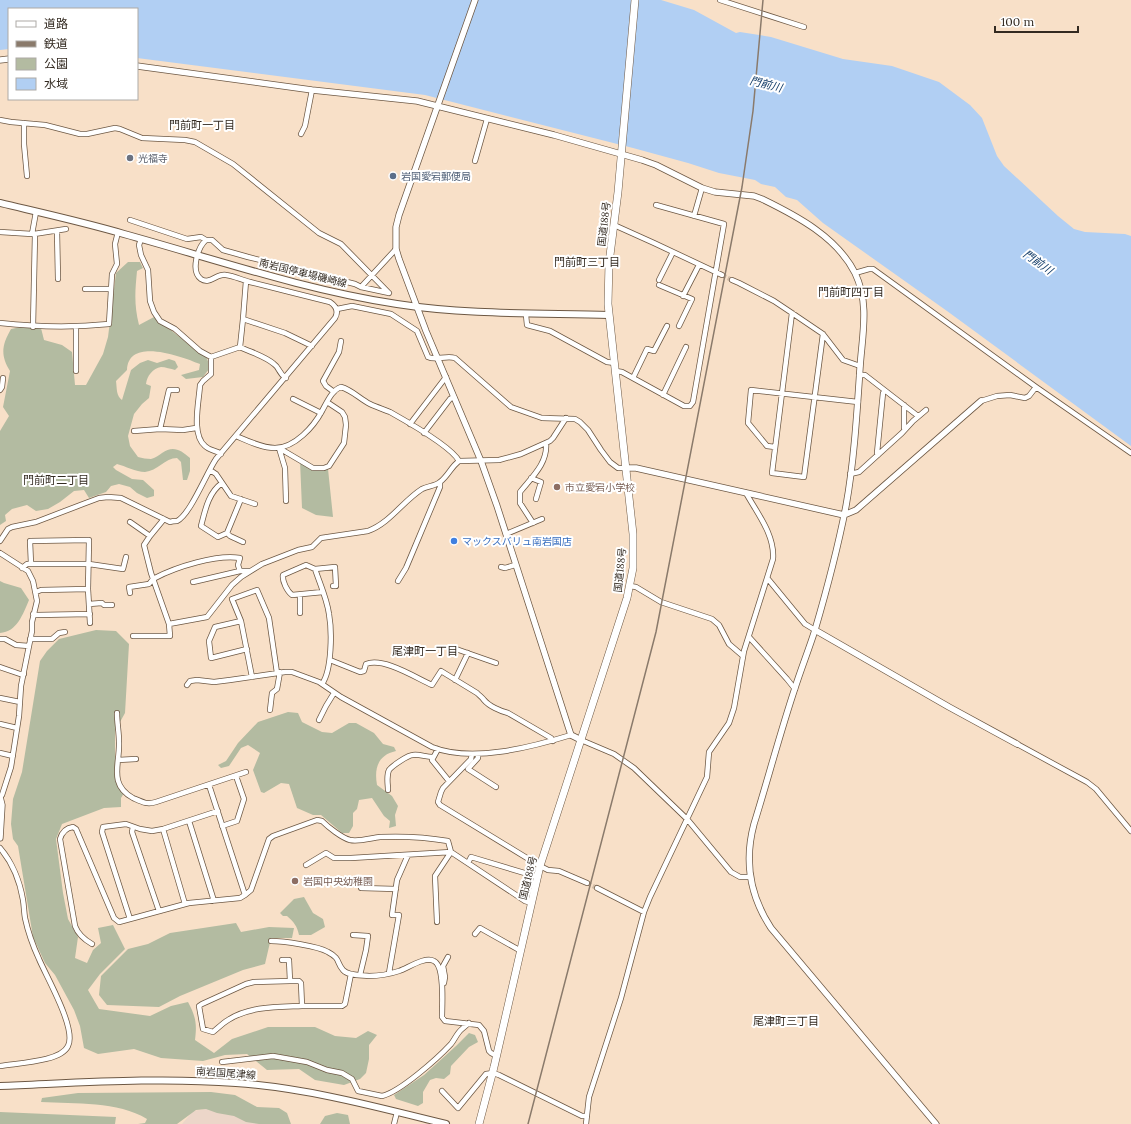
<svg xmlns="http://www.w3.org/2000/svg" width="1131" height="1124" font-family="Lora,'Noto Sans JP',serif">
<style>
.education{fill:#ecd6c9}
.green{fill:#b3bba1}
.water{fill:#b1cff3}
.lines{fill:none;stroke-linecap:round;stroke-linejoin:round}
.minor-tunnel{stroke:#d1bca7;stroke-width:4.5;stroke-dasharray:4.5 2;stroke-linecap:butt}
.minor-casing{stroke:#6d5844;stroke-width:6}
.tertiary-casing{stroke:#6d5844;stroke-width:7}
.secondary-casing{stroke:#6d5844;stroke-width:8}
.trunk-casing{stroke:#6d5844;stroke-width:8}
.minor{stroke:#fff;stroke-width:4.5}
.tertiary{stroke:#fff;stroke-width:5.5}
.secondary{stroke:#fff;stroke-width:6}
.trunk{stroke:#fff;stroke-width:7}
.rail{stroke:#8a7a6b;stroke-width:1.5}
.worship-dot{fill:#6b7280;stroke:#fff;stroke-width:1.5}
.service-dot{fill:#5c6f8a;stroke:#fff;stroke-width:1.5}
.education-dot{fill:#8d6e63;stroke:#fff;stroke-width:1.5}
.shop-dot{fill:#3f7fe0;stroke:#fff;stroke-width:1.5}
.labels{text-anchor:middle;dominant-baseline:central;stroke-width:4;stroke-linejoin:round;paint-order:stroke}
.worship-label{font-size:10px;fill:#5b616d;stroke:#fff;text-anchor:start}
.service-label{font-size:10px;fill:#4e5e75;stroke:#fff;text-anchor:start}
.street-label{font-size:10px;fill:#332a21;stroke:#fff}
.education-label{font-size:10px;fill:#785e54;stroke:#fff;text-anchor:start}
.shop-label{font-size:10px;fill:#366cbe;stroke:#fff;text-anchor:start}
.water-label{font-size:11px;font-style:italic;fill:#123c68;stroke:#fff}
.neighbourhood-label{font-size:11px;fill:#332a21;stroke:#fff}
</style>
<rect width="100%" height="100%" fill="#f8e0c8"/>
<path class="education" d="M212,1108L260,1124H182L193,1111Z"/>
<path class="green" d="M128,262H140L143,268L137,271C135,292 134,305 139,325L154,317L186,342L206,356L209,364V369L203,377L186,379L181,375L199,370L200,364C183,357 128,336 127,370L116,381C117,388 116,396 122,400L131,370L140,363L148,360L157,363L169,359L175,361L178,367L175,370C171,369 165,367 161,367C153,368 147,376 146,384L151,386L149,398L142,404L134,414L128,436L130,446L138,457C142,458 147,459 151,459C155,458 159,455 162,453C173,445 181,450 190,458V471L187,480H183L181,462L177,458C165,458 157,471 145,472C136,472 125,466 117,464L113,467L116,470L132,479L143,480L154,490V496L147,498L137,493L130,487L119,484L111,486L106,492L89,498L84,490L74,491L60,502L48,509L36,511L27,505L12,509L5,515L6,521L0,525V431L9,416L3,407L10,371C0,355 2,345 11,329L21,327L41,328L44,340L62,345L72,352L75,385H86L103,354L108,337L116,273Z
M300,461C310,468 316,472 328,469L333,517L316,515L302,508Z
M0,581L4,583L21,588L29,600C23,614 17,632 0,633Z
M96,630L116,631L129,644L125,713L115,731V779L124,793L121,798V807L104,808L62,824L56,839L63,893L68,919L78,937L75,958L87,963L93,950L101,943L98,928L113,925L125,949L100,974L88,990L99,1009L150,1016L171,1006L188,1002C196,1017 197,1024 195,1040L214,1053L232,1039L268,1027H315L335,1036L356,1038L368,1031L377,1035L369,1045V1059L366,1073L360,1079L344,1085L315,1080L299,1069L267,1070L247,1054L225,1055L203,1061L161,1058L134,1049L98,1054L84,1048L80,1026L74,1010L55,975L45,963L33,937L18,846L13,839L11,824L13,799L22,772L40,661L47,651L59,639Z
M288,712L298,713L302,722L322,732L332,733L349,723H356L374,733L383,744L394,747L396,751C378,755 374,768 377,785L392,796L398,806L395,815L396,826L389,828L390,821L384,816L372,798L359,800L357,809L353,813V826L349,833H342L321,815H313L297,808L289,784L281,783L264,793L261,792L253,770L260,753L248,745L241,748L229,766L221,768L218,765L226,761L238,743L258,722Z
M304,897L313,913L323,919L325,927L311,935H299C297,926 294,922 287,916H283L280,913L294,899Z
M236,923L241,932L269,927L294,928L292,938H271L265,964L243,970L180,996L159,1007L107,1005L99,995L101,976L128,949L148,944L170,933Z
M469,1033L475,1035L478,1042L469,1047L451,1066L450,1074L444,1079L436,1078L430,1080L423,1092V1103L418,1106L396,1099L394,1095L424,1075L456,1046Z
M211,1092L235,1095L257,1107L279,1108L287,1113L291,1124H259L246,1122L234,1116L217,1113L206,1109L196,1110L177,1124H138L145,1123L147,1119C118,1101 75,1104 41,1102L42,1098L78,1093Z
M0,1112L116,1117L115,1124H0Z
M337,1113L348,1115L350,1124H320L325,1116Z"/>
<path class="water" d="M0,0H661L694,10L736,33L740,32L771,37L843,59L892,66L939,82L970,105L982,118L997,156L1004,166L1058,216L1074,229L1085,232L1125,234L1131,236V446L947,311L823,223L797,200L786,197L775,187L761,184L755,180L719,173L688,163L633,148L425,95L137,58V9H9V49L0,50Z"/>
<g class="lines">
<path class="minor-tunnel" d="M722,275L732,280
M587,883L597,888"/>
<g class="minor-casing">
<path id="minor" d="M720,0L804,27
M0,120L11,122L45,125L80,134H87L115,128L120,129L142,138L185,140L195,142L233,164L319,233L341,244L389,293
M24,123V144L27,176
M301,134L305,126L312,90
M475,161L487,119
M694,216L702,188
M130,220L187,239L201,237L206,240
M614,225L654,243L722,275
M57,231L58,279
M0,232L32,234L36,212
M34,234L66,229
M141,239L139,245L141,255L148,270L150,301L154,312L160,321L175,329L200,351L211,357
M855,273L869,269H873L1036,387L1131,453
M659,280L673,252
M732,280L739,283L774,301L792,313L823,334L843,360L860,366
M659,285L692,299L679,326
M361,287L396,249
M85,289H110
M683,296L699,265
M337,309L352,306L391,314L417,331L428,357C436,361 446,355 455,358L511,407L542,418L575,419L580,422L588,430L601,450L610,462L618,468H626
M792,313L772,473L804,477L823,334
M526,315L527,325L550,331L607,362L615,363
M243,319L285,333L312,346
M0,323C37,327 71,328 109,324L112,274L117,264L115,244L118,232
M33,327L35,234
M76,327V371
M240,347L243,319L246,281
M616,371L622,372L684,406H690L693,402L724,224L656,205
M859,375H865L918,416
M633,378L647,349L654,351L667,326
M0,390L2,387L3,378
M334,392L326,386L323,381L339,352L341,341
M663,395L686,347
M293,399L321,413
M981,401L997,396L1010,395L1025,398L1029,396L1036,387
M904,405V428L905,429
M410,424L446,377
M160,429L169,390H177
M134,431L160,429L183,430L196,428
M424,433L450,399L454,397
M236,436C248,441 262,448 275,448C295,448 314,426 322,411C327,402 332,390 341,387C352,390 360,399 370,404C376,407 383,409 390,412C406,421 451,446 459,461
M775,447L767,446L748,423L751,390L858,402
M221,454C216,450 210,451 205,446C191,434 199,402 200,385L203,381L211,374V357L240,347C250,352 265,356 274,364C280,368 278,373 286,378
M878,455L877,453L883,393L885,391
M210,470L216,474L231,496L255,504
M850,474L859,472L902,433L913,421L926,410
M531,478L541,482L536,499
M222,483C208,493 205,511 201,526L218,537L227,533L241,499
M286,501L285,468L279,448L313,468H324L329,466L344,443L346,425L345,417L342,412L327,402
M130,522L150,536
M533,523L520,503V492C532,477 548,463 546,443
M227,533L230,536L243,542
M506,534L542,519
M0,541L8,529L12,527L36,522L83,504L99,498L108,497L121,498L170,522C172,521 175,521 177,521C190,515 207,472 216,459L335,318C339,311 336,306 330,302C303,295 277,289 250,282C242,280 234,276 226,275C217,273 210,285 201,279C190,271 198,247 206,240H212L223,250L248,257L355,284L361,287L389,293
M0,553L28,571L33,581L37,601L32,622V631L21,686L19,716L11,767L2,795L0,797
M31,564L30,541L89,540L88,589L90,623
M501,567L505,568L515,565
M22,568L27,564H89L123,569L126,557
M315,569L306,565L283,575C282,581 287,591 292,595L323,592
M768,579L805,624L815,630
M398,581L406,568L440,487V482
M193,582L240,571H250
M630,586L636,587L661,602L712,619L719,625L729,644L743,656
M36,592L41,590L88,589
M130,593L129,587L149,584C151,582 152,579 155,578C176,567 217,554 240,558L238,565L240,571
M89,604L102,603L104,605H112
M300,613V595
M33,614L37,615L90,614
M241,621L215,627L209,641L211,658L247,649
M169,624L207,617L232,585L241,577L262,564L298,550L312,547L321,538L368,531C390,523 403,501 422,489C428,486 435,486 440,482C448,476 451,467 459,461L499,460L521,454L550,441L553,438L566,418
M133,636H170L169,624L151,573L144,545L150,536L164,519
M749,637L787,679L795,689
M0,639H5L16,645L29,646
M30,639H52L59,633L65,632
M456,649L496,663
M330,660L360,672L364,671L366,664C384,657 416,678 432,685L441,671L477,693C480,696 482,697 484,700C489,706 500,711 508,713L551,738L553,741
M0,667L20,674H24
M252,677L241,621L232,599L257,590L269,618L277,673
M455,680L468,653
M322,684C332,670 332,631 329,614C327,599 320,584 315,569L335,567L336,586H333
M187,685L190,681L197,680L214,682L230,680L285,672H292L319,682L341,697L432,747C472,763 532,747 571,735
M0,698L20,702
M270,710L272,693L277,689L280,672
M117,713C117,723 119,732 119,742C120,764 108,784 133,798C142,802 147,805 156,802L246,772
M319,720L326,706L334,693
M0,724L17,728
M581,740L614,754L634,768L687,819L731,872L740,877H750
M1017,744L1087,782L1096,789L1131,831
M438,749L432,760L449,781
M0,753L13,756
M472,754L471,759L443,788L441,792L438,802L440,805L540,866L548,870L559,871L587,883
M478,754V758L468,769L496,787
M118,760L136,759
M209,785L245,895
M388,790C388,784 386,776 389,770C392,766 408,755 413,755C419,754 426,757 432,757
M189,821L214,901
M222,826L237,821L244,799L236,776
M133,827L132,832L159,911
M163,829L185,904
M0,848C12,862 20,882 23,900C24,906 24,912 25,918C28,932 33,946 39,959C46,976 77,1029 68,1046C61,1062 16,1063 0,1066
M468,863L471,857L538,877
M306,865L326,853L334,858H351L451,852L525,901L531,903
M361,888L396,889
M597,888L644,912
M130,919L102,832L103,827L126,824L140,829L152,831L163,829L218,811
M475,934L480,928L521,951
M353,935L368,936L366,950L360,975
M271,941C283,941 318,946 328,952C341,959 336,962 343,970C348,976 362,975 369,976C379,976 390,974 399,971C408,968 425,956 434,961C445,966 442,1006 442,1017L445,1021L479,1025L484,1031L489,1051L491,1053L497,1056
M92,944C85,940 78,934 75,926L60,839C62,832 66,828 73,827L76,829L114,918L119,922L189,903L240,898L245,895L251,890L269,839L273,836L317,820L322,821C328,827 342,838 350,840C359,842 371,838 380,837C403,836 425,837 448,841L451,852L435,876L437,922
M282,960H289L290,981
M389,973L399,915H392L397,880L408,855
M290,981H299L301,983L302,1006C277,1007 250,1006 228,1020C223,1023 218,1028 213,1032L203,1029L199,1006L202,1004L246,984L254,982Z
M444,983L445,977L443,966L448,957
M302,1006H342L345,1004L351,974
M222,1062L273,1056L307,1062L327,1070L342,1073L352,1079L358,1091L382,1096C400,1092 438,1058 451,1044C455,1039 457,1033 462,1029C464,1027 467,1025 469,1023
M442,1091L458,1108L486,1074L493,1073L499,1075L582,1116H587
M394,1124L397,1112
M586,1124L589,1097L621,998L644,912L650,897L707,777L709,752L729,723L734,708L744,651L773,559C775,535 757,513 746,493"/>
</g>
<g class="tertiary-casing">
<path id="tertiary" d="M475,0L399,215L396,227V249L399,259L426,331L481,461L497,506L569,729L571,735L581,740
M0,60L9,59
M137,66L312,90L417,101L554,135L642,160L656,165L702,188L715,192L754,196L762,199C797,216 837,237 855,273C870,304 862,336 860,368C857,413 854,462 846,506C838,547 827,589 815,630C809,649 801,669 795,688C780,733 768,779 754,824C744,861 750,896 771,928L936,1124
M626,468H636L844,515L856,510L981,401
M815,630L949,707L1017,744
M0,838L2,805L0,797"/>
</g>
<g class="secondary-casing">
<path id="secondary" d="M0,203C42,213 83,222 124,234C215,259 304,290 397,304C467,315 538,313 609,315
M0,1086C78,1083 158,1077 236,1083C307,1088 377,1107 446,1124"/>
</g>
<g class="trunk-casing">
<path id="trunk" d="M479,1124L494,1067L540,866L627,598L633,568V534L608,304L609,263L618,192L635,0"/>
</g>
<use href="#minor" class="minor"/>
<use href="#tertiary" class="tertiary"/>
<use href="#secondary" class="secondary"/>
<use href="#trunk" class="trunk"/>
<path class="rail" d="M528,1124L656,632L742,187L753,111L763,0"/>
</g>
<circle class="worship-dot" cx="130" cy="158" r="4"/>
<circle class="service-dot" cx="393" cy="176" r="4"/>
<g class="education-dot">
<circle cx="557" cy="487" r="4"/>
<circle cx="295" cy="881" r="4"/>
</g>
<circle class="shop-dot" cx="454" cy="541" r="4"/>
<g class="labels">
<g class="worship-label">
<text x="138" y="158">光福寺</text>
</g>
<g class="service-label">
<text x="401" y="176">岩国愛宕郵便局</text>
</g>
<g class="street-label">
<text transform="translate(604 224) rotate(-83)">国道188号</text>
<text transform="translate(303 273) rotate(14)">南岩国停車場磯崎線</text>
<text transform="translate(620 570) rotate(-84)">国道188号</text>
<text transform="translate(528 878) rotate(-76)">国道188号</text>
<text transform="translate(226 1073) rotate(4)">南岩国尾津線</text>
</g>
<g class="education-label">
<text x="565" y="487">市立愛宕小学校</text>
<text x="303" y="881">岩国中央幼稚園</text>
</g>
<g class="shop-label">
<text x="462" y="541">マックスバリュ南岩国店</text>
</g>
<g class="water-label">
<text transform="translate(766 84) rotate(14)">門前川</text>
<text transform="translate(1038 262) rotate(35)">門前川</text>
</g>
<g class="neighbourhood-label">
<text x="202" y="125">門前町一丁目</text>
<text x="587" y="262">門前町三丁目</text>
<text x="851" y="292">門前町四丁目</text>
<text x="56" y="480">門前町二丁目</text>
<text x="425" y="651">尾津町一丁目</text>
<text x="786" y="1021">尾津町三丁目</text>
</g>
</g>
<rect x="8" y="8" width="130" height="92" fill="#ffffff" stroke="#adaaa6"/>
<rect x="16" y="21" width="20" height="6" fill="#ffffff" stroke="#adaaa6"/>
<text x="44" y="28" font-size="12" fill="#332a21">道路</text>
<rect x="16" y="41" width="20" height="6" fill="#8a7a6b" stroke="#adaaa6"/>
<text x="44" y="48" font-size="12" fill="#332a21">鉄道</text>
<rect x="16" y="58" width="20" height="12" fill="#b3bba1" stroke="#adaaa6"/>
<text x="44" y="68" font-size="12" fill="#332a21">公園</text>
<rect x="16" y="78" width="20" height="12" fill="#b1cff3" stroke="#adaaa6"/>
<text x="44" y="88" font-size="12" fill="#332a21">水域</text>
<path d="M995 26v6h83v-6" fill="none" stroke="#332a21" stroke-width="2"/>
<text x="1001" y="26" font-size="12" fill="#332a21" stroke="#ffffff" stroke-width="3" paint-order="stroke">100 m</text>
</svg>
